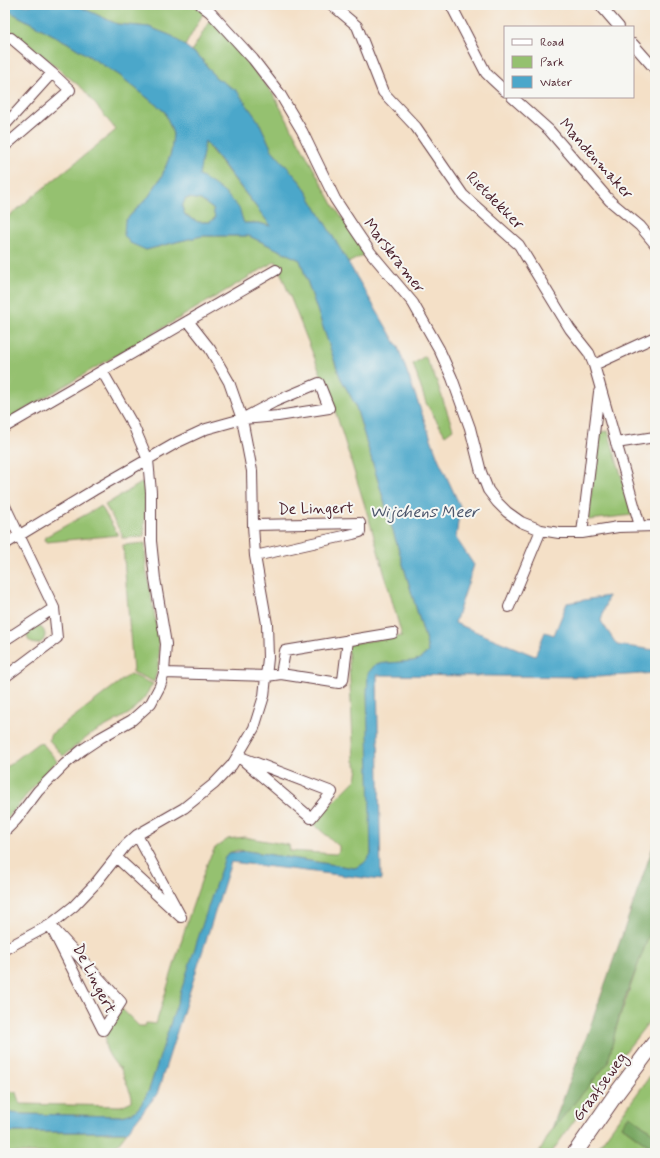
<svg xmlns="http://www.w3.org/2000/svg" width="660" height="1158" font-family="Mynerve,sans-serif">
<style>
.green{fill:#95c16f;stroke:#70704d}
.forest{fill:#78a762;stroke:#616346}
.water{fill:#4ca7ca;stroke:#4b637a;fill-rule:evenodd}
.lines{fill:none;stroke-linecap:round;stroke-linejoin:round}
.street-casing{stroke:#643c42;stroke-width:12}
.primary-casing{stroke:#643c42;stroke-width:17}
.street{stroke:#fff;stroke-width:10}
.primary{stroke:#fff;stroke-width:15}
.labels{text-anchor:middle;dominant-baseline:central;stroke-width:4;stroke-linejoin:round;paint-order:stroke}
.street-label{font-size:16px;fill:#4a1f2b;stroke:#f6f6f2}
.water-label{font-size:17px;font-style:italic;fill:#4b556b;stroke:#f6f6f2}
</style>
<rect width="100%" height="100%" fill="#f6f6f2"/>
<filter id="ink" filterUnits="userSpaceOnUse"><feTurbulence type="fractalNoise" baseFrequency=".025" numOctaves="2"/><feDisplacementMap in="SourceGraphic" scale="8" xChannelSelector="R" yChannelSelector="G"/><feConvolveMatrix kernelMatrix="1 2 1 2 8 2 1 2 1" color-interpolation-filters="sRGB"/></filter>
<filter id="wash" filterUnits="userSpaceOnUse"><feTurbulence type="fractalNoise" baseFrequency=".012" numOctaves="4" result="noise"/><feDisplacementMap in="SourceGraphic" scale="16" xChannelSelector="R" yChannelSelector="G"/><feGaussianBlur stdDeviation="0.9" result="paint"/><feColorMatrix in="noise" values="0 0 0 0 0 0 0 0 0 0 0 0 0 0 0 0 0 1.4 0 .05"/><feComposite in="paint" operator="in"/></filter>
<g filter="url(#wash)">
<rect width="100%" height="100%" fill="#f4e0c7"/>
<path class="green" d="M76,5H194L204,12L185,46L172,36L149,27L117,24Z
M5,9L68,43L119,75L165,112L173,134L171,153L162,176L149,196L125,221L146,250L180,241L202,236H249L300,260L340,377L355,404L426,641L428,652L420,659L413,661L376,664L371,855C366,862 362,866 354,868L247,851L238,850L228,853L149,1090C140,1106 140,1113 120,1116L20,1114L5,1112V1091L16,1092L20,1104L121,1106L132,1101V1097L120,1067L119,1068C95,1041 106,1035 122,1009L139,1026H145L146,1023L156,1024L188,919L208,861L215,848L228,839L244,837L289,845L290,851L336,854L339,851V846L312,823L356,779L358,768L354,761L348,644L402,636L369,519L334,407L276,261L5,421V219L116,130L83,89L5,25Z
M211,18L230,40L273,94L335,208L368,253L348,263L302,184L272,150L259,122L237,92L215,77L201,58L192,51Z
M204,141L271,226L258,223H244L239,210L198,176Z
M189,198L201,200L213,209L215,218L210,222H198L185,215L182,207L185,199Z
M425,356L437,382L453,429L445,435L426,403L413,364Z
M608,431L633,515L588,520L599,432Z
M143,482L145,503L144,537L122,538V534L105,505Z
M101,506L118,535L47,542L44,540L45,537Z
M145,543L146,568L158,634L159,655L158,667L154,682L133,672L123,545Z
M27 635a9 9 0 1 1 18 0a9 9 0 1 1-18 0Z
M130,674L153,684L144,698L130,713L90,735L63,756L49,740L50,735Z
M38,743L43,744L57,761L45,773L5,821V768Z
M655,920V1014L607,1075L551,1153H539L551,1131L616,1028L640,959Z
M655,1069V1134L629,1115L622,1126L655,1150V1153H594Z
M5,1132H127L111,1153H5Z"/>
<path class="forest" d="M655,841V920L624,1001L616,1028L608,1063L551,1131L589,1030Z
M629,1115L655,1134V1150L622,1126Z"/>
<path class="water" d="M5,5H76L117,24L149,27L172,36L201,58L215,77L237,91L259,122L272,150L302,184L398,347L438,458L460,506L456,538L474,565L455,623L535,656L545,632L554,635L567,603L608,596L601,621L617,645L655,650V673L598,677L377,675L381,880L231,862L157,1094L127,1132H5V1112L20,1114L120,1116C140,1113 140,1106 149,1090L213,892L225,857L228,853L247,851L354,868C362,866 366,862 371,854L367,693L368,673L376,664L413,661L420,659L428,652L426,641L355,404L340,377L300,260L249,236H202L180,241L146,250L130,243L124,235L125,221L149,196L162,176L171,153L173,134L165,112L119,75L68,43L5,9ZM205,141L271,226L258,223H244C242,219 241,214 240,210C233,198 211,181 199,176ZM189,198L201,200L213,209L215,218L210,222H198L185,215L182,207L185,199Z"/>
</g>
<g filter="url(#ink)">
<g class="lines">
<g class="street-casing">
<path id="street" d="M201,5L210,12L253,59L280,94L302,131L335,199L354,228L371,253L413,303L439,349L452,378L470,428L481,472L488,490L497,502L507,512L521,522L541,530L559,533H582L618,527L655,526
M332,5L357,26L383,92L416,127L463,195L519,245L570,329L589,353L594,365L640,526
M451,5L486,73L491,78L505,91
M600,5L619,27
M633,44L655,69
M512,97L549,130L610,201L640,226L655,244
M5,125L52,73
M5,146L70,90L52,73L11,38
M594,365L655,337
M319,383L329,408L278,416L242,419L274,402Z
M5,427L276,270
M616,443L655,437
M5,506L54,608L5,640
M253,525L360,523V532L353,534L255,556
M582,533L599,392
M5,544L94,490L178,442L206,429L242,419
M509,607L541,530
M164,673L267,676L281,674L339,683L343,680L348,640
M281,674L285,651L393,633
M5,677L57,638L54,608
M238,756L332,792L311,818Z
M5,831L16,820L38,791L65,764L82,750L100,738L132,720L151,703L160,686L164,673L166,644L155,579L151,541V492L148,460L134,427L102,371
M116,857L181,917L137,835
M50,925L121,1002L103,1030Z
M5,949L50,925L74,906L95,884L126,845L137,835L184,808L214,784L232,765L254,728L264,696L268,658L267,624L255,556L253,525L252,471L242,419L229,382L210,349L188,321"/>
</g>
<g class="primary-casing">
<path id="primary" d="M575,1153L616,1094L655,1042"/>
</g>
<use href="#street" class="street"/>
<use href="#primary" class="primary"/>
</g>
</g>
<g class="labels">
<g class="street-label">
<text transform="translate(596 159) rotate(48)">Mandenmaker</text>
<text transform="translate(495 201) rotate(45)">Rietdekker</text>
<text transform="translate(394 256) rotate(52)">Marskramer</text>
<text transform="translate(316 509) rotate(-1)">De Lingert</text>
<text transform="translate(94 979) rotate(63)">De Lingert</text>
<text transform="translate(600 1087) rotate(-54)">Graafseweg</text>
</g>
<g class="water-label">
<text x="424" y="512">Wijchens Meer</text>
</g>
</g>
<rect width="660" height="1158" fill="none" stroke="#f6f6f2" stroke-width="20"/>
<rect x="504" y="26" width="130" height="72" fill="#f6f6f2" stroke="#b1a0a2"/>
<rect x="512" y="39" width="20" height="6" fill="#ffffff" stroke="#b1a0a2"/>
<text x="540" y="46" font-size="12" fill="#4a1f2b">Road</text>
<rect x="512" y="56" width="20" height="12" fill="#95c16f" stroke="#b1a0a2"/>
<text x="540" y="66" font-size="12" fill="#4a1f2b">Park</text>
<rect x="512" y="76" width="20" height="12" fill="#4ca7ca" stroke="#b1a0a2"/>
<text x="540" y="86" font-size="12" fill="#4a1f2b">Water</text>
</svg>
